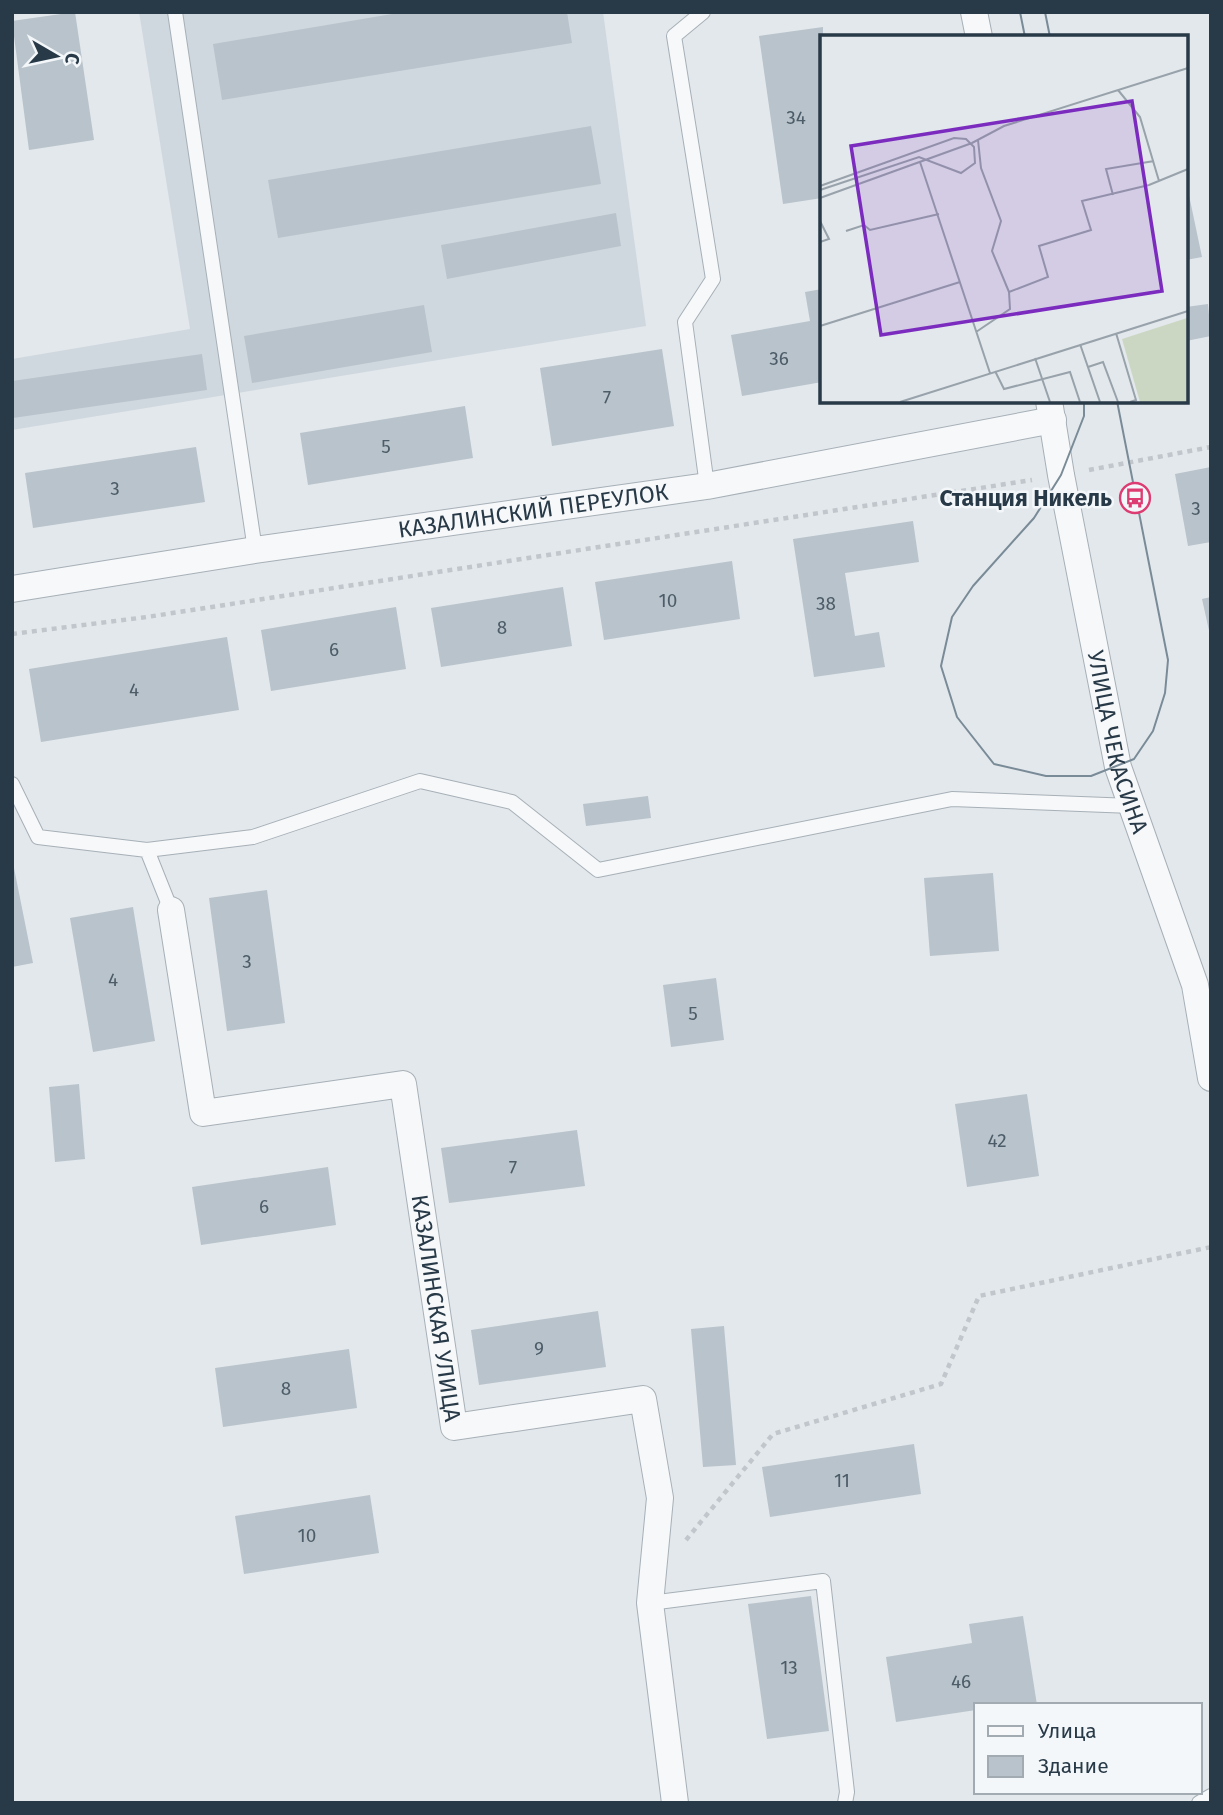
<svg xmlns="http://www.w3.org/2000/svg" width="1223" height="1815" font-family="'Fira Sans',sans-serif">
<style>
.built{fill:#d0d8df}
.building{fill:#b9c3cb}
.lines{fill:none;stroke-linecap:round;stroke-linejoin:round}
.lane-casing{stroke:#a7b0b7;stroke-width:16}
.street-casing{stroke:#a7b0b7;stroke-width:28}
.path{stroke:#c0c6cb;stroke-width:4.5;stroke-dasharray:5 5;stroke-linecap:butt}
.lane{stroke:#f6f8fa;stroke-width:14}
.street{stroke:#f6f8fa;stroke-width:26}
.tram{stroke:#7a8b98;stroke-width:2}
.labels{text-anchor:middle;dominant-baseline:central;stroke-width:5;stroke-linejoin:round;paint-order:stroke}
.number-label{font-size:19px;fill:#4c5c68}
.poi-label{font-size:23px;font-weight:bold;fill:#283947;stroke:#f3f7f9;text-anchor:end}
.street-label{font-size:23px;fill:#283947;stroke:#f3f7f9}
.inset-road{fill:none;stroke:#98a2aa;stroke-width:2}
.view{fill:#7b2cbf;fill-opacity:0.15;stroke:#7b2cbf;stroke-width:3.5}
.inset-edge{fill:none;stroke:#283947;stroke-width:3.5}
</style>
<rect width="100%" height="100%" fill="#e3e8ec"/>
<path class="built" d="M139,12H603L646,326L12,430V359L190,329Z"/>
<path class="building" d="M75,12L94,140L29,150L12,21Z
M404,12H567L572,43L222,100L213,44Z
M823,27L822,198L783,204L759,36Z
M591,126L601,184L278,238L268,180Z
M1186,181L1202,257L1186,260Z
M616,213L621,246L447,279L441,245Z
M822,289V382L742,396L731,335L810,321L805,292Z
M1208,304L1211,336L1186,341V307Z
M424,305L432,352L252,383L244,336Z
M662,349L674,426L552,446L540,368Z
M202,354L207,390L13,418L12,381Z
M465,406L473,458L308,485L300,433Z
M196,447L205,502L33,528L25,473Z
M1211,467V542L1188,546L1175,474Z
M913,521L919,562L845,573L855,636L879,632L885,667L814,677L793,539Z
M732,561L740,619L604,640L595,582Z
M563,587L572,646L441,667L431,608Z
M1211,597V634L1210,635L1202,599Z
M396,607L406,669L271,691L261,630Z
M227,637L239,710L41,742L29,669Z
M648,796L651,818L586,826L583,804Z
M12,858L33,963L12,967Z
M993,873L999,951L930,956L924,878Z
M267,890L285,1023L227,1031L209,898Z
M133,907L155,1041L93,1052L70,918Z
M716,978L724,1040L671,1047L663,985Z
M79,1084L85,1159L55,1162L49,1087Z
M1027,1094L1039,1176L967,1187L955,1104Z
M577,1130L585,1186L449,1203L441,1148Z
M328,1167L336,1225L201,1245L192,1187Z
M598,1311L606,1367L479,1385L471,1330Z
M724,1326L736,1465L703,1467L691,1329Z
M349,1349L357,1408L223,1427L215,1368Z
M914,1444L921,1494L770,1517L762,1467Z
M370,1495L379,1553L244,1574L235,1516Z
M811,1596L829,1731L767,1739L748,1604Z
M1023,1616L1037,1705H976V1710L896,1722L886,1657L972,1643L969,1624Z"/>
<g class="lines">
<g class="lane-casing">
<path id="lane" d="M175,12L255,550
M703,12L674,36L713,279L685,322L707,486
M12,784L38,837L147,850L171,910
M147,850L253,837L420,781L512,802L598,870L952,799L1132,806
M650,1603L823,1581L847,1792L845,1803
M1199,1803L1211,1796"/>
</g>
<g class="street-casing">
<g id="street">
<path d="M974,12L979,37"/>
<path id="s1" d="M1049,401L1061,475L1118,767L1195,985L1211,1078"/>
<path id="s2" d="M12,589L255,550L707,486L1053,420"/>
<path id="s3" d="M171,910L203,1113L403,1084L454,1427L643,1399L660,1498L650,1603L675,1803"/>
</g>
</g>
<path class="path" d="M1089,470L1211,447
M12,634L147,617L1032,480
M686,1540L773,1434L941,1384L979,1296L1211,1247"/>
<use href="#lane" class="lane"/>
<use href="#street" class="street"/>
<path class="tram" d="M1020,12L1025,37
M1045,12L1050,37
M1084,401V416L1061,475L1034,518L973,586L952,617L941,666L957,717L994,764L1046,776H1091L1134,759L1153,731L1165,693L1168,660L1117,401"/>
</g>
<defs>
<g id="bus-ring" transform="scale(1.575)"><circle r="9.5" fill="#f3f7f9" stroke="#dd3c72" stroke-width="1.5"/><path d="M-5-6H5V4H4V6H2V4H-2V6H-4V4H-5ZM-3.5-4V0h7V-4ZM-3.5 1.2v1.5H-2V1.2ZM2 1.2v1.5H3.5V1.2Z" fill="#dd3c72"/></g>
</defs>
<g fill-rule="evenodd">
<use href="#bus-ring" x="1135" y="498"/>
</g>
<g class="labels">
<g class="number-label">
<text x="796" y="117">34</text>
<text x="779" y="358">36</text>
<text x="607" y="397">7</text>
<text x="386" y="446">5</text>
<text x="115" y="488">3</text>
<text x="1196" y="508">3</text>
<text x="668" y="600">10</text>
<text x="826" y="603">38</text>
<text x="502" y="627">8</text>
<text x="334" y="649">6</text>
<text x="134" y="689">4</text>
<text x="247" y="961">3</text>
<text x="113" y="979">4</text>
<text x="693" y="1013">5</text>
<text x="997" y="1140">42</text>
<text x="513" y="1167">7</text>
<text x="264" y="1206">6</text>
<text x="539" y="1348">9</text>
<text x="286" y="1388">8</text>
<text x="842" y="1480">11</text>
<text x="307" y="1535">10</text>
<text x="789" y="1667">13</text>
<text x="961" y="1681">46</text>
</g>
<g class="poi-label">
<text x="1112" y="498">Станция Никель</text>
</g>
<g class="street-label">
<text stroke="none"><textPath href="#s2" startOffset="527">КАЗАЛИНСКИЙ ПЕРЕУЛОК</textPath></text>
<text stroke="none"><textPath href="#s1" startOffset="348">УЛИЦА ЧЕКАСИНА</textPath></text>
<text stroke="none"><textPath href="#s3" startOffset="634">КАЗАЛИНСКАЯ УЛИЦА</textPath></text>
</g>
</g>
<g transform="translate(820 35)">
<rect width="368" height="368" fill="#e3e8ec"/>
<path d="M367,283V367H320L302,304Z" fill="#ccd7c3"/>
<path class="inset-road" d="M298,55L320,82L339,146M158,105L161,133L181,186L172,216L189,257M100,127L170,338M0,151L134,103L146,104L154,112L155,128L141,138L99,122L0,155M293,160L286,134L334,126M0,163L152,108L184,91L368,33M0,186L9,204L0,207M26,196L44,190L50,195L119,179M0,291L140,247M156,297L190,274L189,257L228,242L219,211L271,195L262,166L329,150L368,134M296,298L316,365L310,367M260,309L280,367M215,323L230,367M268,332L283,327L298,367M175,336L184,354L250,337L260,367M80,367L368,276"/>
<path class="view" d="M312,66L342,256L61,300L31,111Z"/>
<rect width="368" height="368" class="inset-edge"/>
</g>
<rect width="1223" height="1815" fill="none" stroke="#283947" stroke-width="28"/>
<rect x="974" y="1703" width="228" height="91" fill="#f3f7f9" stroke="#a2abb2" stroke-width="2"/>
<rect x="988" y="1726" width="35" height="10" fill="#f6f8fa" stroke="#a2abb2" stroke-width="2"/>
<text x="1038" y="1738" font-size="21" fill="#283947">Улица</text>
<rect x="988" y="1756" width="35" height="21" fill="#b9c3cb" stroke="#a2abb2" stroke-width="2"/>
<text x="1038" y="1773" font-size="21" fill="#283947">Здание</text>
<g transform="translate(56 56) rotate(99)" stroke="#f3f7f9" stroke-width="5" paint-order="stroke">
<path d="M0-5L12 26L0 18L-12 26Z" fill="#283947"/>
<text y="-10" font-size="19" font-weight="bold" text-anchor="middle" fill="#283947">С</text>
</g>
</svg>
